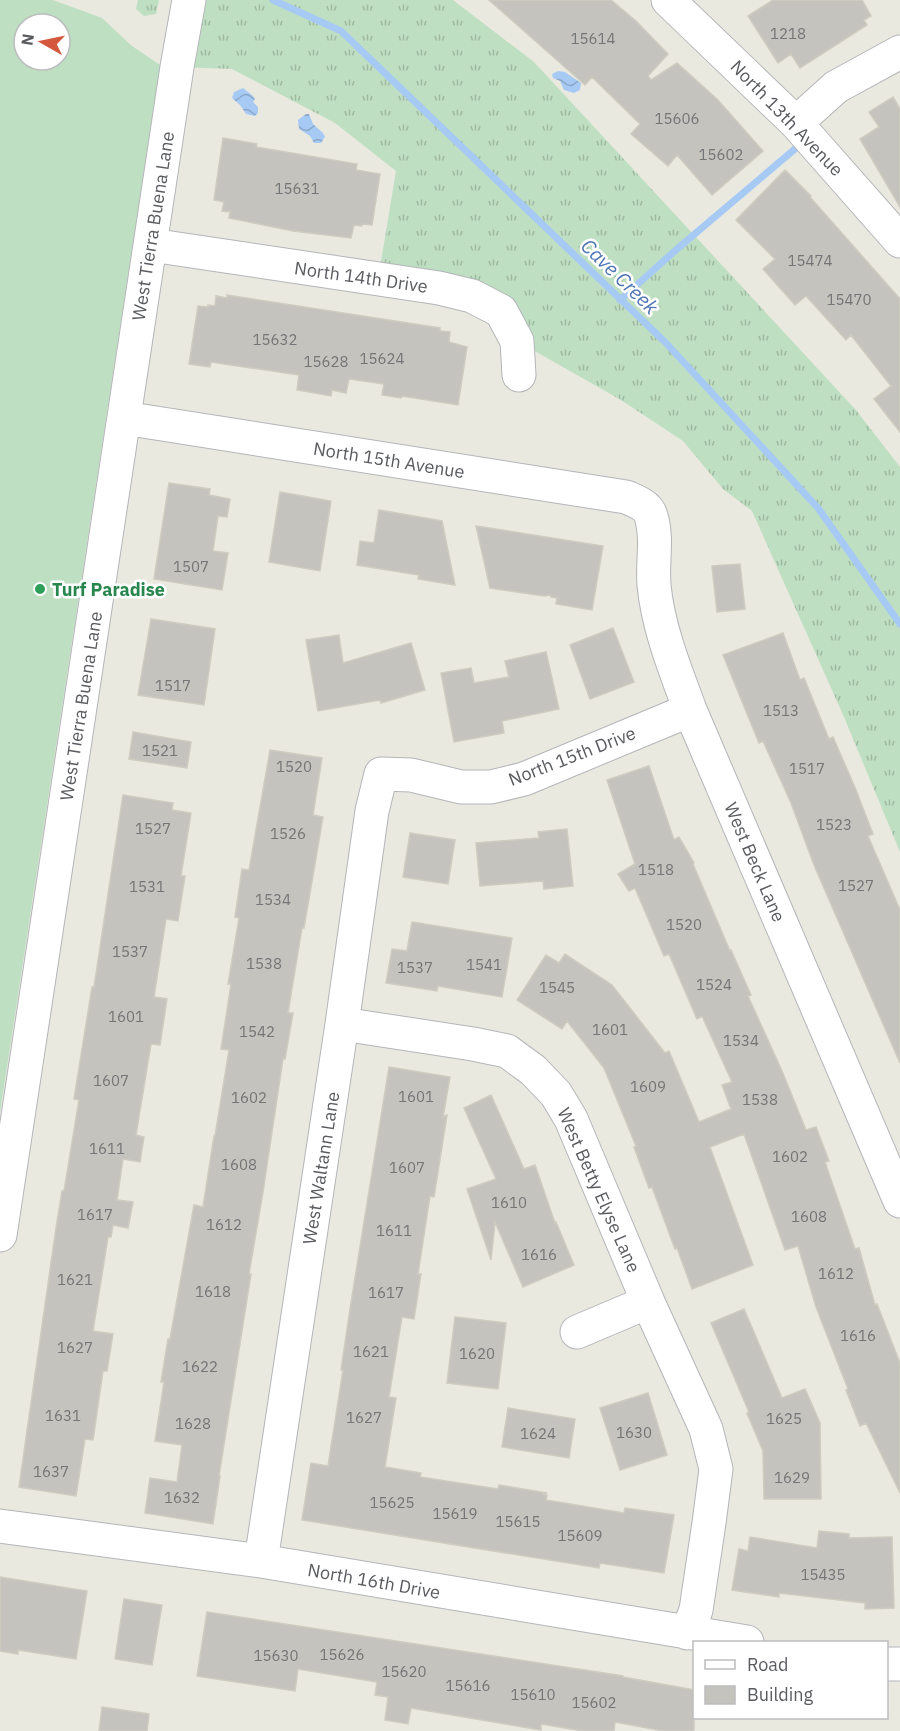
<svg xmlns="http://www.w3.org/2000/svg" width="900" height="1731" font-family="'IBM Plex Sans',sans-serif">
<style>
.grass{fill:url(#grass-tufts)}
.pitch{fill:#bfdfc2;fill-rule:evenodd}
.water{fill:url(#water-waves)}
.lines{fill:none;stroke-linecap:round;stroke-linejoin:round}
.stream{stroke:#a6caf4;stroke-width:7}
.building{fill:#c5c3bd;stroke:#cecbbf;stroke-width:1.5}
.minor-casing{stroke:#b3b5b9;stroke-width:35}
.minor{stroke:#fff;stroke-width:33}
.leisure-dot{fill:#2e9e5b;stroke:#fff;stroke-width:2}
.labels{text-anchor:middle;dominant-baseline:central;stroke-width:5;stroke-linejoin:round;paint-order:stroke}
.number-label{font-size:15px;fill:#747576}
.street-label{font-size:18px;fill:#595b5f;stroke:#fff}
.leisure-label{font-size:18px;font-weight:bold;fill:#27864d;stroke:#fff;text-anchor:start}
.water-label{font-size:20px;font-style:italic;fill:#4d74b3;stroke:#fff}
</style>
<defs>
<pattern id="grass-tufts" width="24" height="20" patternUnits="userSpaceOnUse" patternTransform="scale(1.5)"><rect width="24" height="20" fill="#bfdfc2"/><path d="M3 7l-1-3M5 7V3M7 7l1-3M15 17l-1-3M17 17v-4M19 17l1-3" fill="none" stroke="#9eb8a1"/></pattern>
<pattern id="water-waves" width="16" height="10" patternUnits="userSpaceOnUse" patternTransform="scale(1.5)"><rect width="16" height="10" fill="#a6caf4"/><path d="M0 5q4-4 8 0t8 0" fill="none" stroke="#8aa7c9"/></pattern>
</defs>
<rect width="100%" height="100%" fill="#eae9e0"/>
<path class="grass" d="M138,0H159L156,14L144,16L136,9Z
M189,0H453L534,62L856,410L900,467V852L844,717L752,511L723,489L683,441L621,400L517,341L501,311L378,280L396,171L335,123L232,69L177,67Z"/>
<path class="pitch" d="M0,0H53L102,18L132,46L160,65L0,1113ZM24,24H60V60H24Z"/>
<path class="water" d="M558,71L565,72L581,83L580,90L574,93L564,90L560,81L553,78L552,74Z
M243,88L253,96L255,99L253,102L258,107V113L255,116L246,114L240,105L232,98L234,92Z
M306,114H309L313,124L323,133L325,137L321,143H314L310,136L299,129L298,120Z"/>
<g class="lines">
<path class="stream" d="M273,0L341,31L665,342L818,508L900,624
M620,300L677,249L802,143"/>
</g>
<path class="building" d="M489,0H611L636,21L668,54L648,76L651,80L677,63L718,100L763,151L712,195L677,155L668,166L631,134L640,124L592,77L585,85Z
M773,0H862L871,16L864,20L867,25L800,68L791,54L778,63L748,16Z
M893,97L900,109V207L860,139L879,127L869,112Z
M223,138L257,144L256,147L357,164L356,170L380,174L372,225L362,224V226L354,225L351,238L293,231L229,218L230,212L222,211L224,202L214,200Z
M785,170L811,196L810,197L900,299V432L874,399L891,386L851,335L846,340L806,296L795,305L763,269L775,259L736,220Z
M227,295L440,328V331L450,332L449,342L467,347L458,405L402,396L401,398L382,395L384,384L349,379L346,393L332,390L331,396L297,390L299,375L211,362L210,367L189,364L198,306L208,307V305L215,306L216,296L227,298Z
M169,483L210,489L209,495L230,499L227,517L218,516L213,551L228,553L222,590L154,579Z
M280,492L331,501L320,571L269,562Z
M379,510L442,521L455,585L418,579L419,575L357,565L360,541L374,543Z
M476,526L603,546L592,610L556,604L557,598L551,597L550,595L544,596L490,588Z
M740,564L745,609L717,612L712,566Z
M151,619L215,629L204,705L138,695Z
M613,628L634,682L590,699L570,645Z
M783,633L800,680L804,678L829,739L833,737L856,790L873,834L868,836L900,910V1063L814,865L791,803L763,741L759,743L723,655Z
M339,635L343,663L411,643L425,690L381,703L380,700L318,711L306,640Z
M546,652L559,709L502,721L504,733L454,742L441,673L471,668L474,683L509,677L505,661Z
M133,732L191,742L187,768L129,759Z
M270,750L322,758L313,815L323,817L304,928H302L288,1013H293L285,1059H283L263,1192L249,1274H251L219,1476H220L213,1524L145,1513L150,1478L177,1482L182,1445L155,1441L164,1382H161L168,1339H170L194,1205L203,1207L214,1136H215L229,1050L221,1049L231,984H228L239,918L235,917L242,869L249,870Z
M649,766L674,840L679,837L694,863L693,864L730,951L731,950L751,995L748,996L782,1071L806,1130L816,1127L829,1161L825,1162L855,1249L859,1248L875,1305L877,1304L900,1363V1493L866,1423L860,1426L846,1390L848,1389L816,1307L798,1246L785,1250L744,1134L710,1147L753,1265L692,1289L677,1248L675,1249L652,1187L649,1188L634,1147L636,1146L604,1068L567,1021L562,1029L517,1000L546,955L559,963L565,954L612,985L665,1053L669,1051L699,1122L731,1109L722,1085L732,1082L702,1016L697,1019L669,954L664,956L635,888L629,891L618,874L635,864L607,780Z
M123,795L173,803L172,810L191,813L181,876H185L178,921L166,919L154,997L167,999L160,1045L151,1044L136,1135L144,1137L140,1162L123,1159L117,1200L133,1202L128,1228L113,1225L111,1237H108L93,1331L113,1334L107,1371H103L93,1440L85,1439L76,1496L19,1487L56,1228L62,1191H64L79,1100L74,1099L92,987H94Z
M567,829L573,886L544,889L543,881L480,886L476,843L539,838L538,832Z
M410,833L455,840L448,884L403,877Z
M412,922L512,938L502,997L438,986L437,991L386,983L392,949L407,951Z
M389,1067L450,1077L443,1117L447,1115L434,1197L430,1196L418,1274H421L414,1319L402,1317L389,1397L396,1398L385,1467L421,1473L420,1477L498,1489L499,1485L547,1493L542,1494L547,1495L546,1500L624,1513L625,1508L674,1515L664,1573L600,1563L599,1568L302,1520L311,1463L328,1466L343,1370H341L350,1309Z
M491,1095L524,1169L535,1165L555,1223L556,1222L574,1265L523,1287L495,1222L491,1260L467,1189L496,1179L464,1108Z
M744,1309L782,1398L805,1389L820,1423L821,1499H764L763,1451L747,1413L749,1412L711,1323Z
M455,1317L506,1323L498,1389L447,1383Z
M648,1393L667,1455L620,1470L600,1408Z
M508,1408L575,1419L569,1458L502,1447Z
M819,1531L849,1534V1538L892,1537L894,1608L865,1609V1603L779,1593V1597L732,1590L739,1549L748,1551L750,1537L817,1548Z
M0,1577L87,1591L76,1659L18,1650V1654L0,1651Z
M124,1599L162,1605L152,1665L115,1659Z
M207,1612L623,1676V1677L694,1690V1731H663L615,1722L614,1731H583L541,1724V1730L411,1708L408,1724L385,1720L388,1697L375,1695L377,1682L298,1669L295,1691L197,1676Z
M102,1707L149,1714L147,1731H99Z"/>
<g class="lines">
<g class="minor-casing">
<path id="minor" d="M668,0L796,123L900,241
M796,123L836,87L900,52
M151,245L439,288L472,296L501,311L517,341L519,375
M124,418L626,497C635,501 648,505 651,516C658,539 652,561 654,585C658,628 675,669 690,710L900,1201
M342,1024L473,1044L507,1051L533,1070L556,1094L571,1119L648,1302L706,1429L716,1469L709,1523L696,1610L687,1633
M0,1235L177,67L189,0
M577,1332L648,1302
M0,1526L261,1561L747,1642
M261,1561L342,1024L372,811L381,774L411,775L461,787H491L524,779L690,710
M886,1664H900"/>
</g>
<use href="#minor" class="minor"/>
</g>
<circle class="leisure-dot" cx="40" cy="589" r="6"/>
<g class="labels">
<g class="number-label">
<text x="788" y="33">1218</text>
<text x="593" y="38">15614</text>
<text x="677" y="118">15606</text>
<text x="721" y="154">15602</text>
<text x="297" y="188">15631</text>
<text x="810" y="260">15474</text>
<text x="849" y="299">15470</text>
<text x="275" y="339">15632</text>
<text x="382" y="358">15624</text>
<text x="326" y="361">15628</text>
<text x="191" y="566">1507</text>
<text x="173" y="685">1517</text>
<text x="781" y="710">1513</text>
<text x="160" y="750">1521</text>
<text x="294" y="766">1520</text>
<text x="807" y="768">1517</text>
<text x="834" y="824">1523</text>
<text x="153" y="828">1527</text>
<text x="288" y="833">1526</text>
<text x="656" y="869">1518</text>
<text x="856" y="885">1527</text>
<text x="147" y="886">1531</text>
<text x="273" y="899">1534</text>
<text x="684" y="924">1520</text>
<text x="130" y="951">1537</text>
<text x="264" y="963">1538</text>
<text x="484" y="964">1541</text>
<text x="415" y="967">1537</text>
<text x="714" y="984">1524</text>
<text x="557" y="987">1545</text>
<text x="126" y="1016">1601</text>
<text x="610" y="1029">1601</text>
<text x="257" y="1031">1542</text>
<text x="741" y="1040">1534</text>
<text x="111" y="1080">1607</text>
<text x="648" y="1086">1609</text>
<text x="416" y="1096">1601</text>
<text x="249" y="1097">1602</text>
<text x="760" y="1099">1538</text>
<text x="107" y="1148">1611</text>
<text x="790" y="1156">1602</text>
<text x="239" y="1164">1608</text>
<text x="407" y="1167">1607</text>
<text x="509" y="1202">1610</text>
<text x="95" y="1214">1617</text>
<text x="809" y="1216">1608</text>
<text x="224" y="1224">1612</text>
<text x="394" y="1230">1611</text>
<text x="539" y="1254">1616</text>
<text x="836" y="1273">1612</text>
<text x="75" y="1279">1621</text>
<text x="213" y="1291">1618</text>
<text x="386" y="1292">1617</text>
<text x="858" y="1335">1616</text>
<text x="75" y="1347">1627</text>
<text x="371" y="1351">1621</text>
<text x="477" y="1353">1620</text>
<text x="200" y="1366">1622</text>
<text x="63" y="1415">1631</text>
<text x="364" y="1417">1627</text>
<text x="784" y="1418">1625</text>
<text x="193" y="1423">1628</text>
<text x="634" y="1432">1630</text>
<text x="538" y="1433">1624</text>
<text x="51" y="1471">1637</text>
<text x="792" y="1477">1629</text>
<text x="182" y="1497">1632</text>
<text x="392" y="1502">15625</text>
<text x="455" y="1513">15619</text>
<text x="518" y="1521">15615</text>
<text x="580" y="1535">15609</text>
<text x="823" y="1574">15435</text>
<text x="342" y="1654">15626</text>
<text x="276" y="1655">15630</text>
<text x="404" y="1671">15620</text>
<text x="468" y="1685">15616</text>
<text x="533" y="1694">15610</text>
<text x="594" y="1702">15602</text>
</g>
<g class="street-label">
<text transform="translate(787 118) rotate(46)">North 13th Avenue</text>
<text transform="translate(153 226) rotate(-81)">West Tierra Buena Lane</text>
<text transform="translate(361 277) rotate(8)">North 14th Drive</text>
<text transform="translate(389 460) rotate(9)">North 15th Avenue</text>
<text transform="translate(81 706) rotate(-81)">West Tierra Buena Lane</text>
<text transform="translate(572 756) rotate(-21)">North 15th Drive</text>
<text transform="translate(755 862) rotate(67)">West Beck Lane</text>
<text transform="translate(321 1168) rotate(-81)">West Waltann Lane</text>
<text transform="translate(599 1190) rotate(66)">West Betty Elyse Lane</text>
<text transform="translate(374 1581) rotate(10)">North 16th Drive</text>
</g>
<g class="leisure-label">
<text x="52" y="589">Turf Paradise</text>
</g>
<g class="water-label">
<text transform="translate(620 276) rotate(44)">Cave Creek</text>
</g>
</g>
<rect x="693" y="1641" width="195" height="78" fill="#ffffff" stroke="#bdbdbf" stroke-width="1.5"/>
<rect x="705" y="1660" width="30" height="9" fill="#ffffff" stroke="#bdbdbf" stroke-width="1.5"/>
<text x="747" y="1671" font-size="18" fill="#595b5f">Road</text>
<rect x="705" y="1686" width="30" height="18" fill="#c5c3bd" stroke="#bdbdbf" stroke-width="1.5"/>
<text x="747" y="1701" font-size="18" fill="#595b5f">Building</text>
<g transform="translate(42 42) rotate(279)"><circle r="28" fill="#ffffff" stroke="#bdbdbf" stroke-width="1.5"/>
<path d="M0-4.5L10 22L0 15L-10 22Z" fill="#d3583d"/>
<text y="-9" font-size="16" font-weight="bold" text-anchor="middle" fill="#595b5f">N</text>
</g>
</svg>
